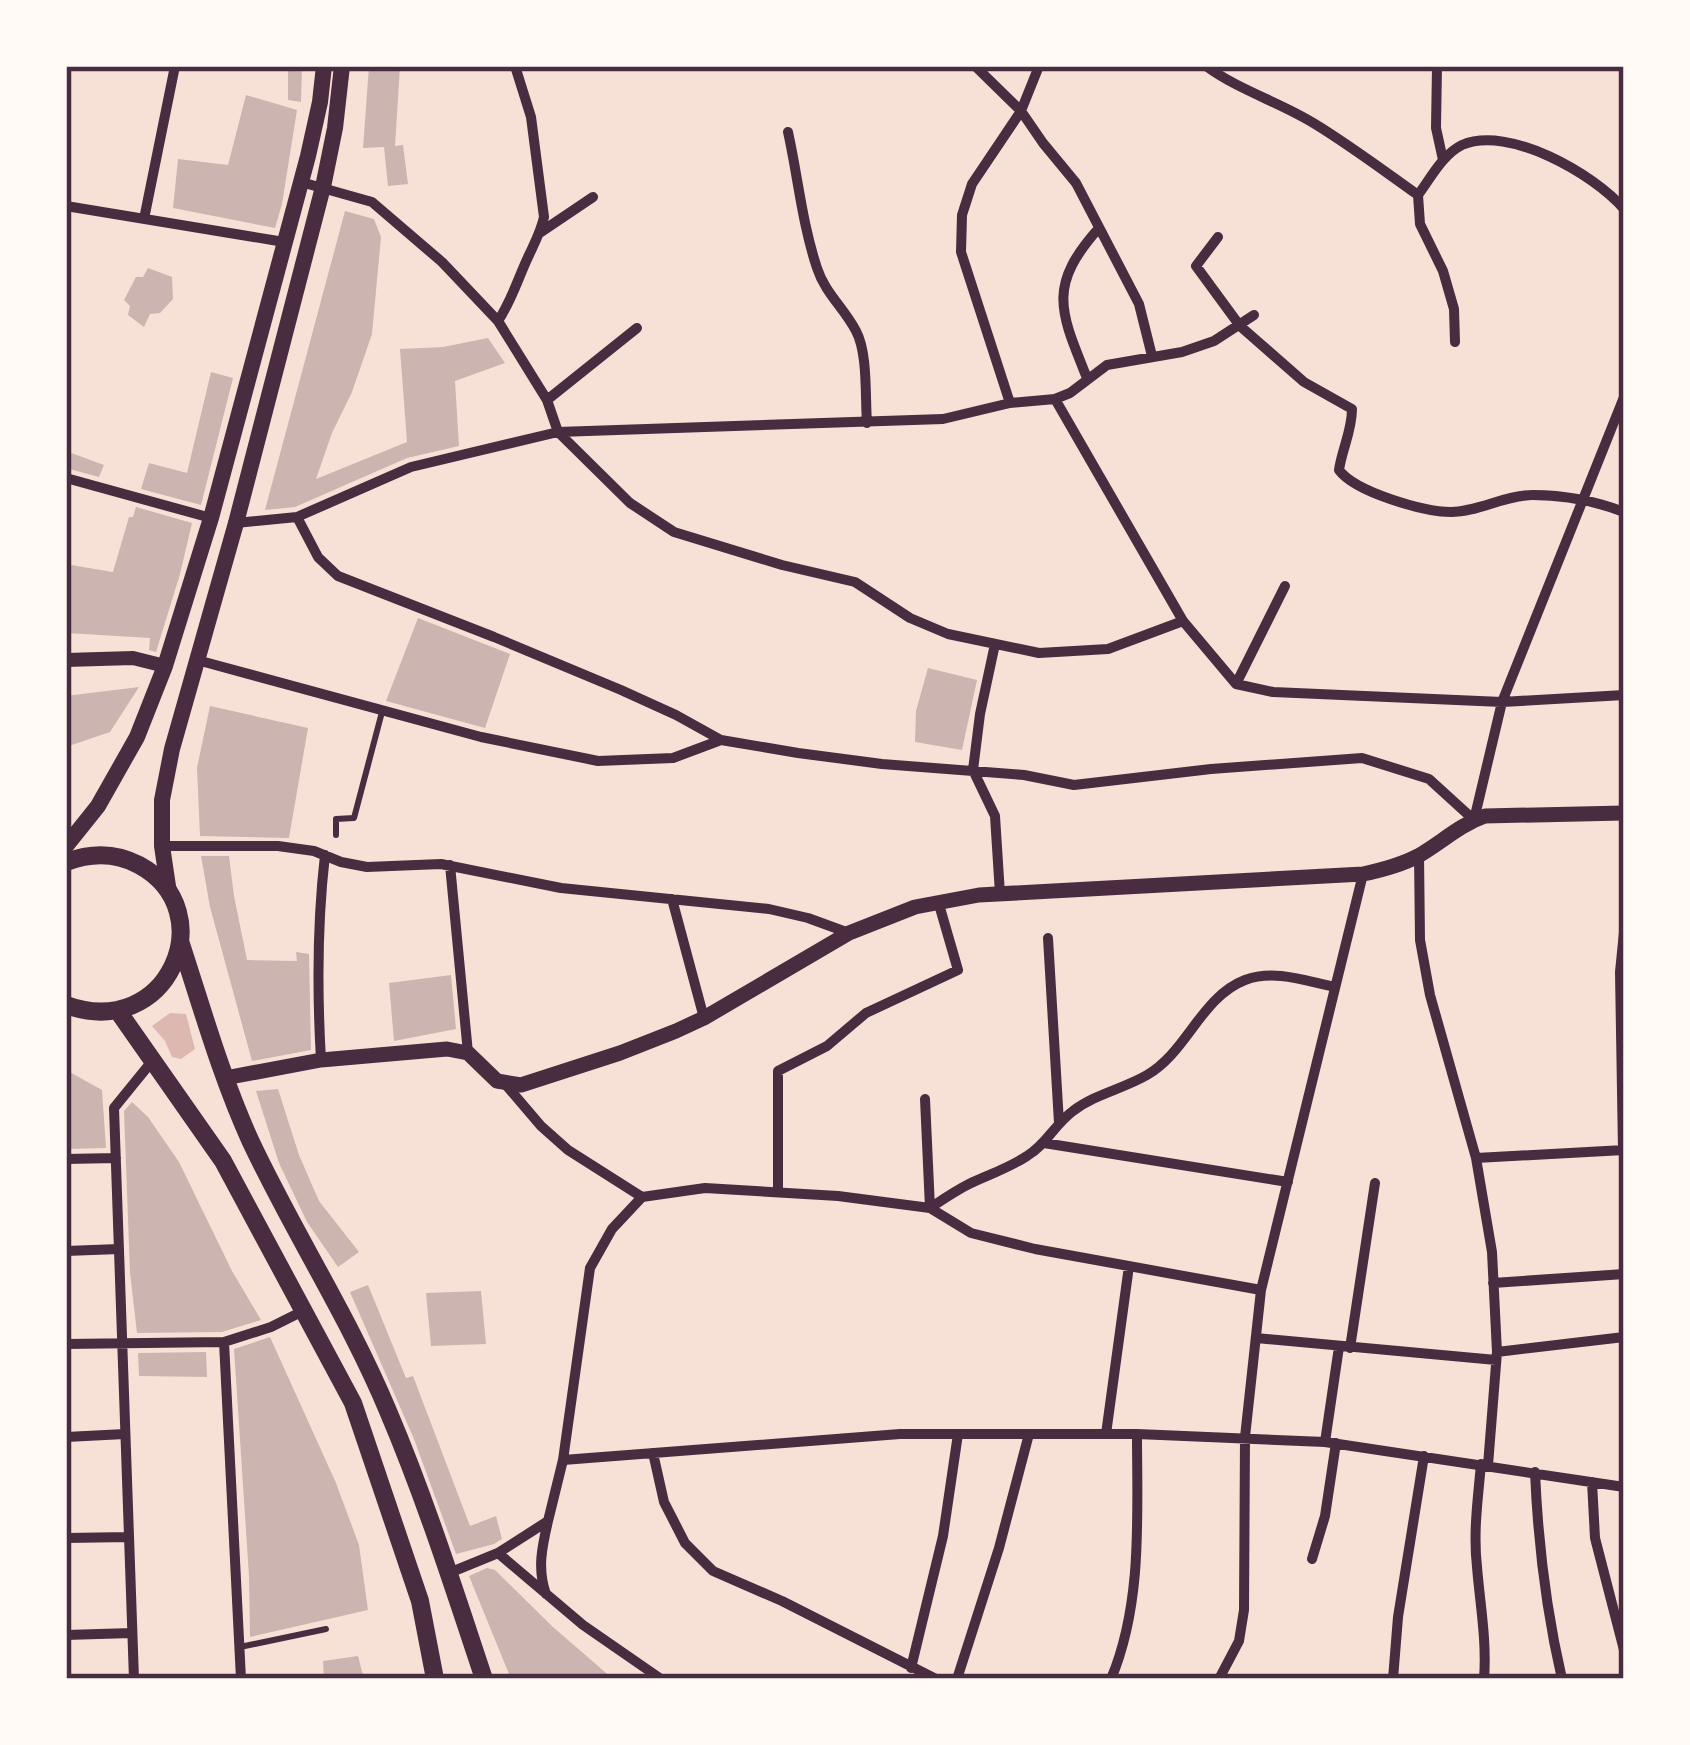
<svg xmlns="http://www.w3.org/2000/svg" width="1690" height="1745" font-family="Mulish,sans-serif">
<style>
.water{fill:#dcb8b0}
.building{fill:#ccb4b1}
.lines{fill:none;stroke-linecap:round;stroke-linejoin:round}
.service{stroke:#4a2c40;stroke-width:6}
.minor{stroke:#4a2c40;stroke-width:10}
.tertiary{stroke:#4a2c40;stroke-width:14}
.secondary{stroke:#4a2c40;stroke-width:15}
.primary{stroke:#4a2c40;stroke-width:16}
.trunk{stroke:#4a2c40;stroke-width:18}
.neatline{fill:none;stroke:#4a2c40;stroke-width:4.5}
</style>
<rect width="100%" height="100%" fill="#f7e1d7"/>
<path class="water" d="M170,1013L186,1014L195,1049L181,1059L172,1057L165,1041L152,1026Z"/>
<path class="building" d="M288,66H302L301,102L288,100Z
M369,66H400L395,146L403,145L408,184L388,186L384,147L363,148Z
M246,95L297,110L282,204L275,228L173,208L178,159L228,165Z
M345,211L374,219L381,237L372,334L352,392L332,433L316,479L407,442L400,349L443,347L488,338L505,363L455,381L459,446L407,458L295,507L265,510Z
M148,268L172,277L173,299L160,313L150,314L144,327L128,315L130,306L124,300L136,277H143Z
M211,372L233,378L201,505L141,489L149,463L187,473Z
M66,451L104,465L99,477L66,468Z
M136,507L192,523L180,574L156,652L149,650L150,638L67,633L71,565L113,572L129,517H133Z
M418,618L510,654L485,728L386,701Z
M928,668L977,680L962,750L915,742L916,711Z
M139,687L110,732L66,747V696Z
M210,706L308,728L289,838L200,836L197,768Z
M201,856H229L234,896L247,960L297,961L296,952L309,954L311,1050L252,1061L210,907Z
M451,975L456,1029L394,1041L389,983Z
M66,1070L102,1090L106,1148L66,1149Z
M278,1089L299,1155L319,1201L359,1252L338,1267L307,1222L279,1163L256,1091Z
M132,1102L148,1117L179,1162L232,1271L261,1320L222,1332L137,1333L130,1273L124,1111Z
M368,1285L406,1378L413,1376L470,1526L496,1516L502,1539L494,1544L456,1554L414,1439L350,1292Z
M481,1291L486,1344L431,1346L426,1293Z
M270,1337L336,1483L359,1545L368,1610L250,1637L249,1576L234,1349Z
M206,1352L207,1377L139,1376L138,1353Z
M487,1568L495,1570L553,1627L613,1679H511L469,1576Z
M358,1656L364,1679H324L323,1661Z"/>
<g class="lines">
<path class="service" d="M336,835V819L354,818L382,712
M240,1647L326,1629"/>
<path class="minor" d="M975,66L1021,111L1043,143L1076,183L1139,304L1152,356
M1206,66C1240,91 1280,102 1315,124C1351,146 1384,171 1418,195
M1437,66L1436,128L1443,160
M788,132C798,177 802,223 817,268C825,293 844,308 856,331C868,353 865,397 867,423
M301,182L372,202L442,262L498,321L547,400L558,432L630,503L674,532L782,565L855,582L910,618L948,634L1039,653L1108,649L1183,621
M66,206L284,242
M144,219L175,66
M541,232L593,197
M1218,237L1196,266L1240,326L1304,382L1352,409C1352,431 1342,449 1339,470C1355,492 1424,512 1451,512C1478,512 1505,495 1533,495C1563,495 1595,501 1624,512
M498,321C512,300 518,278 529,255C535,242 541,231 544,217L531,117L515,66
M1455,342L1454,309L1443,271L1420,224L1418,195C1430,179 1443,154 1462,145C1509,125 1594,174 1624,209
M1087,378C1060,311 1047,286 1099,228
M1055,399L1183,621L1236,684L1273,692L1502,702L1624,695
M547,400L637,328
M1010,403L961,252L962,215L972,184L1021,111L1039,66
M66,478L211,518
M297,517L318,557L338,576L494,637L621,690L676,715L721,740L798,753L882,764L1024,775L1074,785L1211,769L1362,758L1429,779L1474,820L1502,702L1624,397
M236,523L297,517L411,467L558,432L943,419L1010,403L1055,399L1070,393L1107,365L1182,352L1214,341L1254,315
M995,644L980,714L973,770L995,816L1000,894
M197,660L481,737L598,761L673,758L721,740
M1236,684L1285,586
M162,846H278L314,851L341,862L367,867L441,864L561,888L769,909L808,918L849,933
M1419,855L1420,940L1430,995L1476,1158L1492,1252L1497,1352L1488,1465
M450,865L468,1053
M672,899L704,1018
M1048,938L1059,1123
M321,1060C317,991 317,924 325,855
M506,1085L541,1126L568,1150L642,1197L705,1188L838,1196L930,1208L971,1233L1035,1249L1261,1290
M925,1099L930,1208C942,1200 955,1191 969,1184C988,1175 1009,1168 1027,1156C1046,1145 1055,1124 1073,1111C1095,1094 1123,1089 1147,1075C1187,1052 1201,997 1245,980C1274,969 1306,981 1335,987
M1044,1143L1288,1182
M1623,1150L1620,972L1624,932
M1476,1158L1624,1150
M66,1159L116,1158
M778,1192V1071L827,1046L866,1013L958,970L938,901
M66,1251L119,1249
M1493,1283L1624,1274
M1256,1338L1496,1360
M224,1342L271,1327L305,1310
M66,1344L224,1342L241,1679
M1350,1348L1375,1183
M1497,1352L1624,1337
M1106,1434L1129,1266
M66,1437L125,1434
M1325,1442L1339,1347
M653,1453L664,1502L685,1543L713,1571L782,1601L936,1679
M563,1460L900,1434H1137L1325,1442L1624,1487
M1481,1464C1478,1498 1473,1532 1477,1567C1480,1604 1487,1641 1484,1679
M1535,1472C1538,1543 1546,1610 1562,1679
M1592,1482L1595,1538L1624,1650
M66,1538L129,1537
M498,1553L583,1625L661,1679
M1312,1559L1325,1516L1336,1443
M449,1573L498,1553L548,1521L563,1460L590,1268L612,1229L642,1197
M546,1594C537,1569 542,1547 548,1521
M66,1635L132,1633
M911,1668L943,1536L958,1434
M134,1679L114,1108L153,1060
M957,1679L999,1548L1029,1434
M1111,1679C1143,1603 1137,1514 1137,1434
M1219,1679L1239,1641L1244,1610L1245,1437L1261,1290L1363,874
M1393,1679L1398,1617L1424,1456"/>
<path class="tertiary" d="M66,660L133,658L165,666"/>
<path class="secondary" d="M225,1078L321,1060L447,1049L468,1053L497,1081L521,1085L620,1053L676,1031L704,1018L849,933L915,907L979,895L1363,874C1382,870 1401,865 1418,856C1441,843 1459,825 1485,816L1624,813"/>
<path class="primary" d="M66,846L98,806L137,737L165,666L211,518L308,156L320,102L324,66
M169,893L162,846V800L172,749L236,523L323,187L335,128L342,66"/>
<path class="trunk" d="M66,862C90,853 115,852 139,865C224,911 168,1042 66,1005
M180,941C202,1008 221,1076 250,1140C293,1232 349,1317 388,1411C425,1498 454,1589 484,1679
M118,1011L223,1161L353,1403L420,1601L435,1679"/>
</g>
<rect width="1690" height="1745" fill="none" stroke="#fffaf5" stroke-width="138"/>
<rect x="69" y="69" width="1552" height="1607" class="neatline"/>
</svg>
